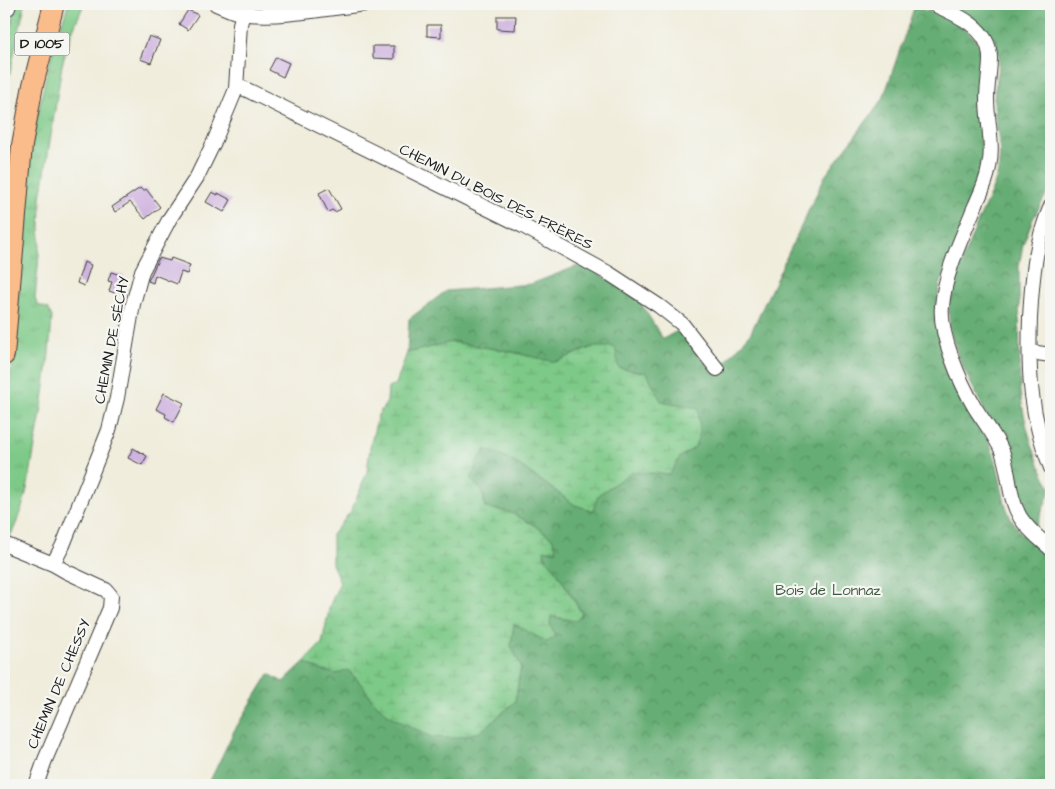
<svg xmlns="http://www.w3.org/2000/svg" width="1055" height="789" font-family="'Architects Daughter',sans-serif">
<style>
.grass{fill:url(#grass-tufts);stroke:#4c7252}
.forest{fill:url(#forest-crowns);stroke:#416448}
.wetland{fill:url(#wetland-marsh);stroke:#4c7252}
.building{fill:#cfb3e0}
.lines{fill:none;stroke-linecap:round;stroke-linejoin:round}
.minor-casing{stroke:#3c3b39;stroke-width:16}
.highway-casing{stroke:#3c3b39;stroke-width:22}
.minor{stroke:#fff;stroke-width:14}
.highway{stroke:#fabc8b;stroke-width:20}
.labels{text-anchor:middle;dominant-baseline:central;stroke-width:4.5;stroke-linejoin:round;paint-order:stroke}
.shield{fill:#f6f6f2;stroke:#5d5d5c;stroke-width:1}
.shield-label{font-size:14px;font-weight:bold;fill:#1c1c1c}
.street-label{font-size:15px;fill:#1c1c1c;stroke:#f6f6f2}
.park-label{font-size:15px;fill:#3e5941;stroke:#f6f6f2}
</style>
<defs>
<pattern id="grass-tufts" width="24" height="20" patternUnits="userSpaceOnUse" patternTransform="scale(1.25)"><rect width="24" height="20" fill="#7dc987"/><path d="M3 7l-1-3M5 7V3M7 7l1-3M15 17l-1-3M17 17v-4M19 17l1-3" fill="none" stroke="#6bac74"/></pattern>
<pattern id="forest-crowns" width="20" height="18" patternUnits="userSpaceOnUse" patternTransform="scale(1.25)"><rect width="20" height="18" fill="#66ad74"/><path d="M2 6a3 3 0 1 1 6 0M12 15a3 3 0 1 1 6 0" fill="none" stroke="#538c5e"/></pattern>
<pattern id="wetland-marsh" width="20" height="14" patternUnits="userSpaceOnUse" patternTransform="scale(1.25)"><rect width="20" height="14" fill="#7dc987"/><path d="M1 5h8M5 5V1M11 12h8M15 12V8" fill="none" stroke="#6bac74"/></pattern>
</defs>
<rect width="100%" height="100%" fill="#f6f6f2"/>
<filter id="ink" filterUnits="userSpaceOnUse"><feTurbulence type="fractalNoise" baseFrequency=".02" numOctaves="2"/><feDisplacementMap in="SourceGraphic" scale="10" xChannelSelector="R" yChannelSelector="G"/><feConvolveMatrix kernelMatrix="1 2 1 2 8 2 1 2 1" color-interpolation-filters="sRGB"/></filter>
<filter id="wash" filterUnits="userSpaceOnUse"><feTurbulence type="fractalNoise" baseFrequency=".0096" numOctaves="4" result="noise"/><feDisplacementMap in="SourceGraphic" scale="20" xChannelSelector="R" yChannelSelector="G"/><feGaussianBlur stdDeviation="1.12" result="paint"/><feColorMatrix in="noise" values="0 0 0 0 0 0 0 0 0 0 0 0 0 0 0 0 0 1.4 0 .05"/><feComposite in="paint" operator="in"/></filter>
<g filter="url(#wash)">
<rect width="100%" height="100%" fill="#f0eddc"/>
<path class="grass" d="M16,4H25L9,77L4,107V61Z
M68,4H84L72,32L62,65L41,198L40,244L35,299L38,305L48,309L52,317C49,362 43,407 34,451C29,482 24,512 8,540L4,538V417L9,390L16,326L29,164L34,131L48,67Z"/>
<path class="forest" d="M948,4H1051V186L1033,219L1023,244L1019,267L1020,392C1025,425 1034,459 1051,488L1036,528C1010,496 1000,448 984,410C973,386 959,363 952,337C949,328 949,317 949,307C950,296 954,285 958,274C966,250 975,227 986,204C991,192 998,178 999,165C1002,143 994,122 994,100C994,87 999,75 999,63C1001,31 971,18 948,4Z
M914,8C945,14 979,27 984,62V162L980,182L940,285L935,314L939,337L958,393L965,408L977,423L989,442L996,460L1005,504L1011,519L1021,533L1051,558V785H208L234,731L269,674L283,682L304,662L320,670H348L363,686L373,701L390,716L431,737L500,715L515,702L521,666L511,646L514,624L555,637L550,624L551,616L569,620L582,613L554,567L545,558L544,550H557L552,538L532,524L509,512L485,508L483,492L471,480L477,462L486,449L518,464L575,505L593,511L598,495L632,472L670,474L680,457L694,448L697,409L660,401L647,373L619,369L592,347L555,362L507,351L452,342L407,353L409,319L446,291L531,284L583,264L637,297L663,339L679,330L715,374L750,334L825,176L883,99Z"/>
<path class="wetland" d="M452,342L507,351L555,362L593,347H615L619,368L647,373L661,401L698,408L700,434L694,448L680,457L670,474L632,472L598,495L593,511L575,505L518,464L486,449L477,462L471,480L483,492L485,508L509,512L532,524L552,538L557,550H544L545,558L554,567L582,614L576,621L551,616L550,624L555,637L547,642L514,624L511,646L521,666L515,702L480,732L456,738L431,737L390,716L373,701L363,686L348,670L336,674L320,670L304,662L322,643L330,605L340,582L332,564V535L351,511L360,490L367,472L370,447L378,415L387,402L388,388L396,384L407,353Z"/>
<g id="blocks">
<path class="building" d="M188,10L198,15L188,30L179,24Z
M497,16H516L515,30L497,29Z
M427,25H441V37L427,36Z
M149,36L160,40L151,63L140,59Z
M373,46H394V59L373,58Z
M276,57L289,63L283,77L269,70Z
M140,188L143,191L146,189L160,207L145,219L130,202L115,212L112,207Z
M329,188L341,209L335,212L332,210L328,212L319,193Z
M212,192L218,195V193L231,200L224,212L206,202Z
M159,258L170,261L171,258L190,265L187,274L181,272L177,284L155,275L153,283L148,281Z
M84,262L91,265L84,286L77,283Z
M111,272L124,276L118,294L109,291L112,282L108,281Z
M164,393L184,403L174,422L165,417L166,414L156,409Z
M133,448L147,456L142,465L128,458Z"/>
</g>
</g>
<g filter="url(#ink)">
<use href="#blocks" fill-opacity="0" stroke="#3c3b39" stroke-width="1"/>
<g class="lines">
<g class="minor-casing">
<path id="minor" d="M216,4C224,7 233,12 241,13C278,19 329,8 366,4
M933,4C956,14 990,28 990,58C990,72 987,85 987,99C987,122 994,144 989,167C987,181 981,193 975,206C962,238 945,272 942,306C939,334 960,382 974,406C983,421 995,435 1002,451C1010,473 1008,496 1020,517C1028,530 1040,539 1051,549
M8,8L9,4
M237,85L523,226L610,274L659,306L682,324L717,369
M1051,206C1035,242 1032,279 1030,318C1028,373 1030,416 1051,468
M1030,352L1051,355
M4,544L53,564L67,572L106,590L111,596L110,608L45,760L36,785
M53,564L63,545L109,430L117,398L133,304L142,271L170,218L197,177L214,142L236,89L240,24L243,14"/>
</g>
<g class="highway-casing">
<path id="highway" d="M4,355L22,145L33,85L54,4"/>
</g>
<use href="#minor" class="minor"/>
<use href="#highway" class="highway"/>
</g>
</g>
<g class="labels">
<rect class="shield" x="14.5" y="32.5" width="55" height="23" rx="4"/>
<g class="shield-label">
<text x="42" y="44">D 1005</text>
</g>
<g class="street-label">
<text transform="translate(496 197) rotate(27)">CHEMIN DU BOIS DES FRÈRES</text>
<text transform="translate(112 340) rotate(-79)">CHEMIN DE SÉCHY</text>
<text transform="translate(59 684) rotate(-67)">CHEMIN DE CHESSY</text>
</g>
<g class="park-label">
<text x="828" y="590">Bois de Lonnaz</text>
</g>
</g>
<rect width="1055" height="789" fill="none" stroke="#f6f6f2" stroke-width="20"/>
</svg>
